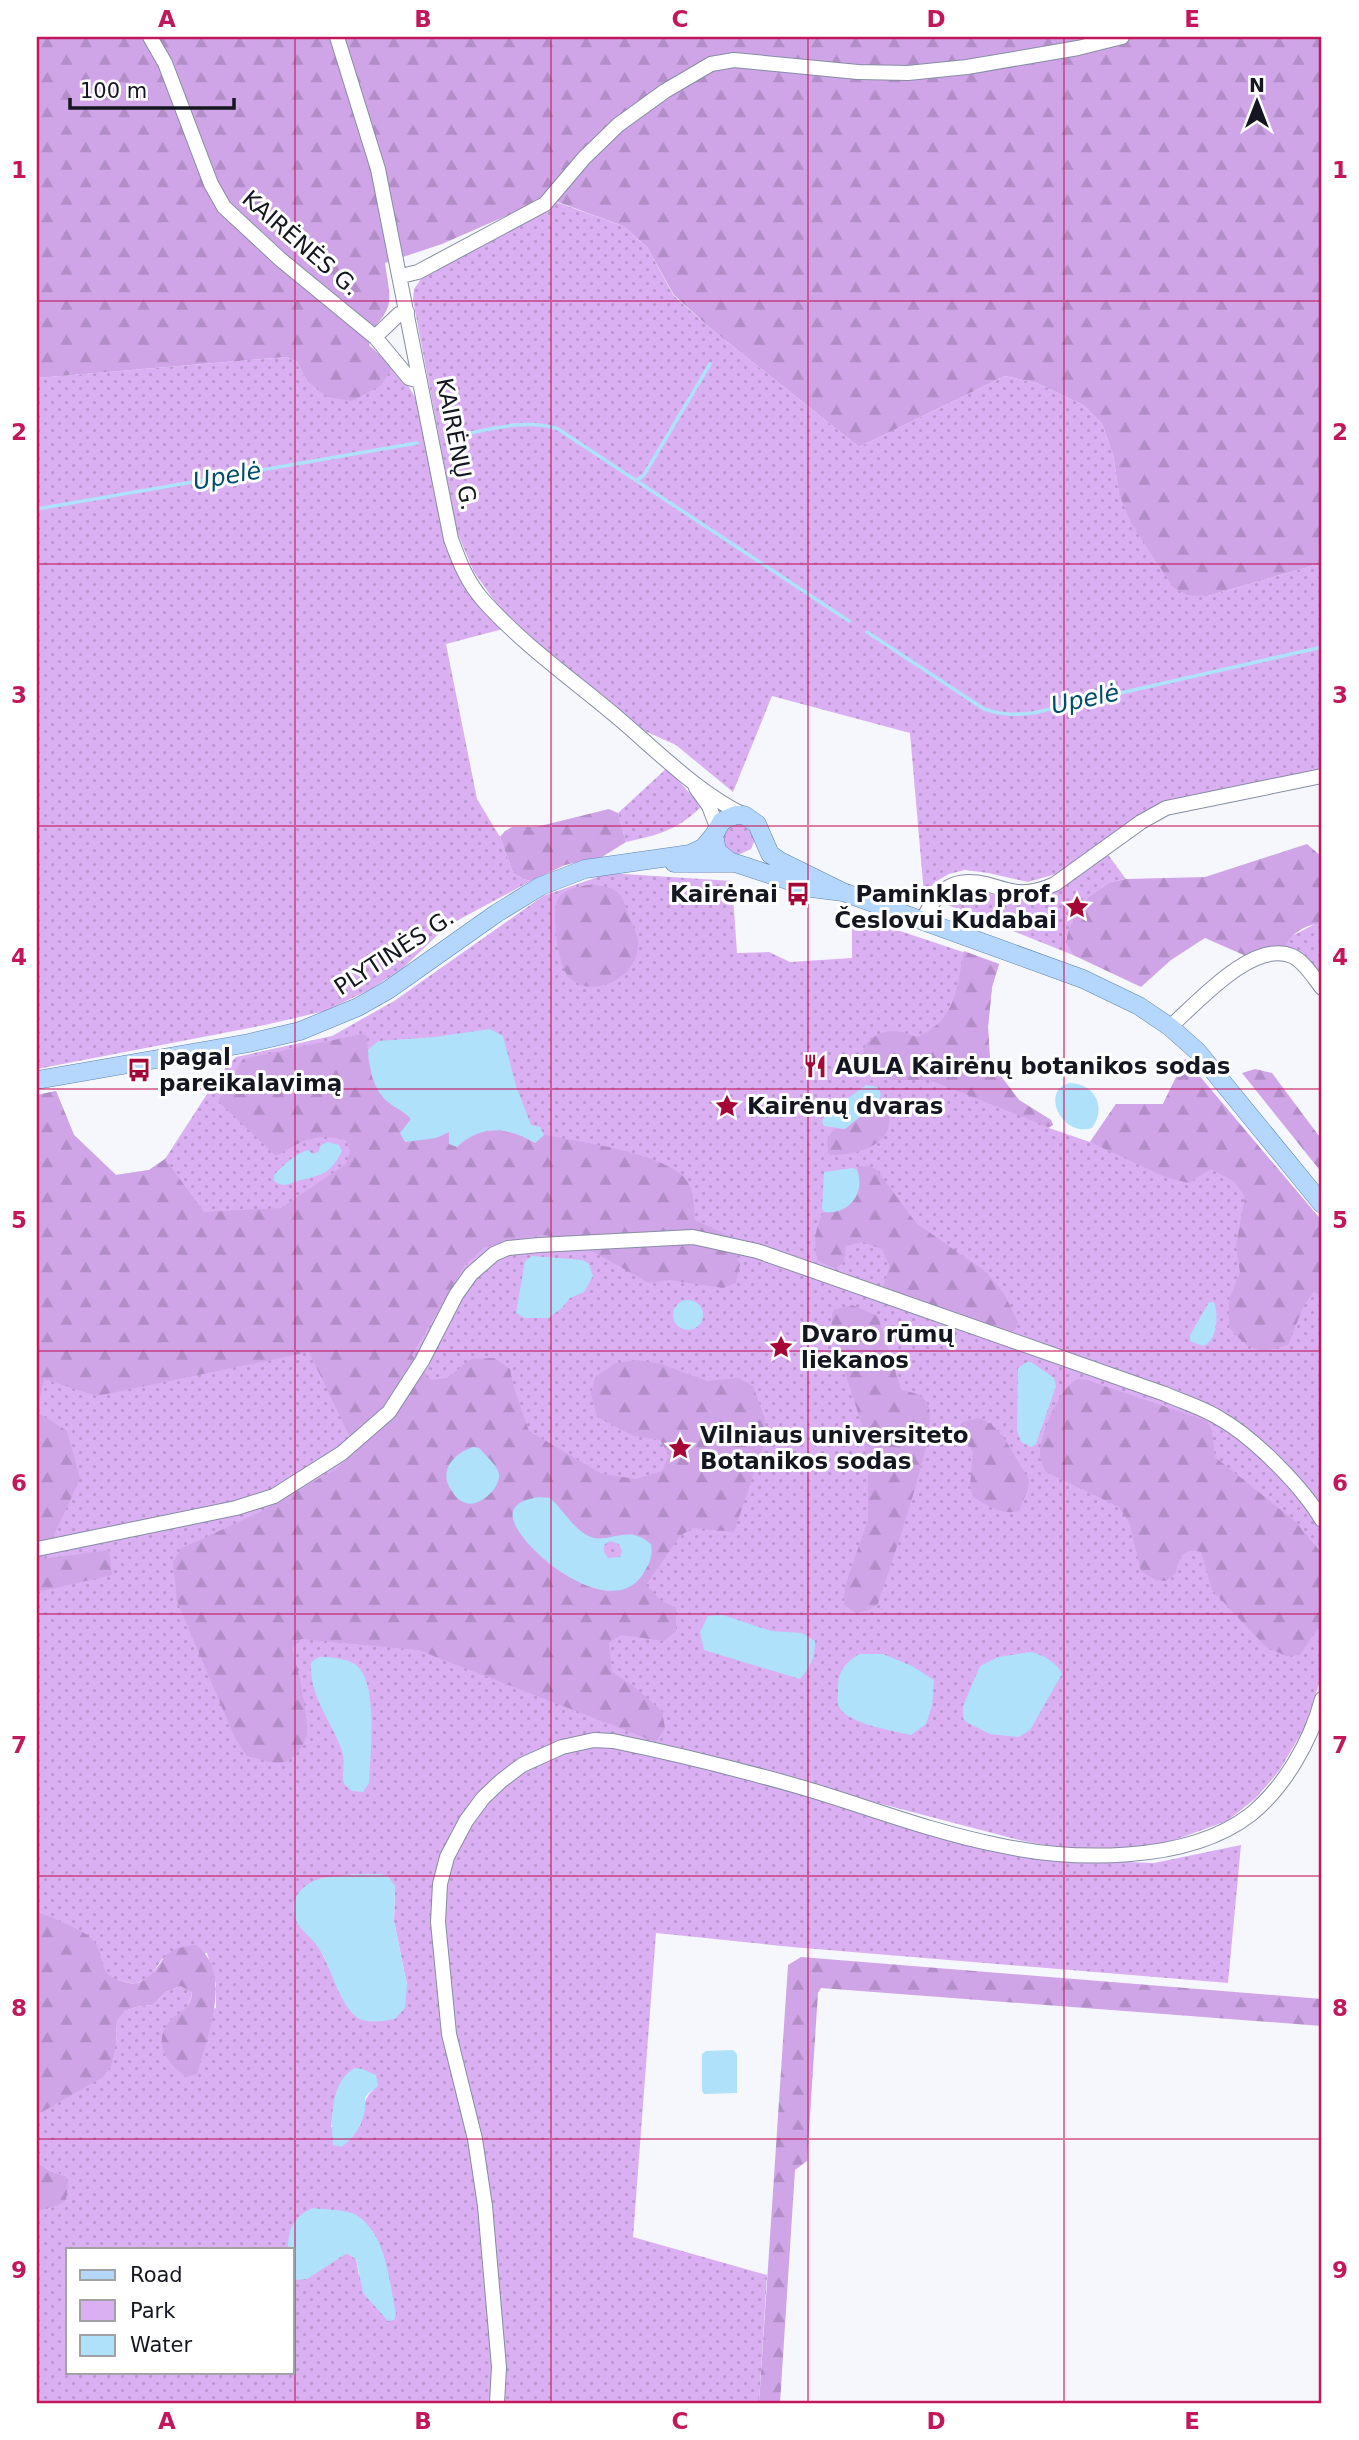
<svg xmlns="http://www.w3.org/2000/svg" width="1359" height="2440" font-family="'DejaVu Sans',sans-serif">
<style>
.green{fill:url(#green-dots);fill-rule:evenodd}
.forest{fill:url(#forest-firs);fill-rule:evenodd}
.water{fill:#afe1fa;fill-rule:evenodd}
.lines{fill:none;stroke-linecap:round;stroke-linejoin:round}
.stream{stroke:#afe1fa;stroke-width:3.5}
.minor-casing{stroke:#858da3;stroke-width:16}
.major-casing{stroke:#5d83ae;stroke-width:19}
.minor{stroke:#fff;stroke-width:14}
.major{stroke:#b5d7fd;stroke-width:18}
.grid{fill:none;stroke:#c2185b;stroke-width:2;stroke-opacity:0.55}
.labels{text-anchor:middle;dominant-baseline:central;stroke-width:6;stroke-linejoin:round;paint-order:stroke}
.street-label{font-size:23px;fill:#14171f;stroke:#fff}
.poi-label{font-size:23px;font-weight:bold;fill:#14171f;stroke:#fff;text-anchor:start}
.water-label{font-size:24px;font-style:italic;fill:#004e6a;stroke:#fff}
.neatline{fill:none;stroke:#c2185b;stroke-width:2.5}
.grid-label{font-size:23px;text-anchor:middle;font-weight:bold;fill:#c2185b}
</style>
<defs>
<pattern id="green-dots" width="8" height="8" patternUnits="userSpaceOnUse" patternTransform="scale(1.75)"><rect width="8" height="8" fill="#dab0f2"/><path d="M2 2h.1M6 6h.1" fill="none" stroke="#ba97cf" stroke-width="1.8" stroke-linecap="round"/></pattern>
<pattern id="forest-firs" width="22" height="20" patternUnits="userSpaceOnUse" patternTransform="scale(1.75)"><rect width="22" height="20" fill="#d0a5e8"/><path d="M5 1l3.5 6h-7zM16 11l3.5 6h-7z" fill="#b28dc7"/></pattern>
</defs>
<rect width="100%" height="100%" fill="#f5f7fc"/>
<path class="green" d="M556,202L623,226L647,247L674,296L710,328L859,447L1005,376L1037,383L1083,405L1102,424L1113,454L1119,494L1208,596L1322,563V771L1139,817L1056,874L1028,882L988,873L965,870L949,874L935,882L924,894L910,733L772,696L733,792L676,745L636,727L503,613L474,572L457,532L413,300L414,289L426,272L531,218Z
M286,357L297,362L307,381L393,367C406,381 414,393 421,410L447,547L456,571L466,591L503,629L446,644L477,799L500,837L513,873L523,879L531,881L447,926L403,968L371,989L325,1011L265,1025L37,1069V378Z
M667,768L695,799L700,808C676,831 657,835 626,842L618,813Z
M747,823L755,840L751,849L738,855L725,850L722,831L728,824Z
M1106,852L1126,879L1110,882L1088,897L1067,936V945L1073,955L948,905L944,899L967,891L1019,898Z
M609,873L732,881L737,953L769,952L790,962L852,958V915L999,964L992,987L988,1027L990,1062L1019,1100L1051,1120L1053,1125L1049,1128L1090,1142L1116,1104H1163L1185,1059L1322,1221V1674L1305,1727L1279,1771L1256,1798L1227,1821L1155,1847L1073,1850L1023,1841L656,1745L654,1753L989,1848L1048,1859L1154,1863L1241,1845L1228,1983L792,1947L656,1933L633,2237L767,2275L759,2403H37V2212L57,2206L66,2176L50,2171L37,2162V2115L103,2076L116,2043L117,2021L125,2011L136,2007L153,2005L166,1992L180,1986L192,1991C191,2007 182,2013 170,2021L216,2008V1984L207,1953L162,1959L150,1977L135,1984L112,1979L102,1967L97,1948L90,1937L37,1911V1095L56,1091L74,1135L116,1175L149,1170L165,1159L220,1074L236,1057L332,1036L394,1001L543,896ZM356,1874H381L395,1886L394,1921L407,1985L357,2017L345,2001L316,1941L300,1927L319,1879ZM374,2090C362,2097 364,2114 360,2126L331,2127L334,2104ZM373,2231L359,2276L356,2259L347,2253L292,2279V2372H68V2249H288Z
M1317,923H1322V977L1285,948L1288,938Z"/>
<path class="forest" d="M37,37H1322V563L1208,596L1187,595L1173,587L1131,523L1119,494L1113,454L1102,424L1083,405L1037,383L1005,376L859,447L710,328L674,295L647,247L623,226L547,198L442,244L385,263C386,276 393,297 387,309C379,326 373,322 369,345L393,367L380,386L352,401L328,397L307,381L297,362L286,357L37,378Z
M609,809L618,813L626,842L602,857L565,865L531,881L523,879L513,873L500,837L505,831L512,827H536Z
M1307,844L1322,857V923C1307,924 1290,933 1285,948L1246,956L1205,938L1171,960L1141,987L1073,955L1067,945V936L1071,925L1088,897L1110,882L1126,879L1205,877Z
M586,885C596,885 609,885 617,892C624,897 626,908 629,916C631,922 635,929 637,936C643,963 620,985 594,987C583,987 572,983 566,973C558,960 551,913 558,899C562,890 577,888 586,885Z
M964,951L999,964L992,987L988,1027L990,1062L1019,1100L1051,1120L1053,1125L1048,1127L930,1080H891L864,1069C856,1048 873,1031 894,1031C902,1031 910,1035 917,1037C957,1019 956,990 964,951Z
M362,1034L367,1036C368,1058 369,1089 389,1103C397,1109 404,1111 411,1119L405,1142L436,1138L450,1132L457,1147C482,1125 507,1127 535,1143L544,1135C577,1141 671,1154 688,1182C694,1192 694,1208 695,1220L729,1236L740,1264L736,1283L723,1288L669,1280L649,1283L567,1237L542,1235L516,1239L483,1248L465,1265L412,1355L431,1380L447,1378L471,1359L494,1358L510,1369L514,1388L529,1431L602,1474L636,1479L662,1471L669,1455L660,1440L634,1436L597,1417L591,1394L595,1377L616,1363L639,1360L661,1364L707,1381L739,1378L753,1386L765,1419L762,1449L734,1532L693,1528L680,1536L646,1585L659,1599L676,1608V1631L664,1641L621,1635L609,1643L612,1672L632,1685L662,1711L665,1728L656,1742L418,1650L301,1639L292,1648C297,1662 309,1721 307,1734C305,1745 294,1759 284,1762C273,1765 257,1758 247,1756L236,1740L177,1601L173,1562L182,1548L258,1513L336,1469L347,1459L350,1437L309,1352L97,1396L44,1379L37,1411V1095L56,1091L74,1135L116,1175L149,1170L165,1159L204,1212L281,1208L346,1164L350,1151L346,1140C315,1132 302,1141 276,1156L218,1101L243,1059ZM473,1447L479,1448L498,1470L467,1504L455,1496L445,1480ZM556,1504C562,1513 582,1536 593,1538C605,1540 621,1535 633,1534L609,1592C581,1585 561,1574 539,1555Z
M1185,1059L1322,1221V1296L1314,1292L1304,1305L1288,1345C1257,1355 1249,1351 1229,1327V1300L1240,1272L1236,1245L1245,1197L1235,1182L1211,1169L1189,1183L1165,1177L1090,1142L1116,1104H1163Z
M1255,1069L1272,1073L1322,1140V1173L1242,1073Z
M877,1103L886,1106C902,1142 858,1156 830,1155C825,1146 827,1137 834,1129H845Z
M869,1166L877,1170L916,1223L986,1272L1004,1294L1018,1322L1015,1330L1009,1332L996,1329L883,1287L890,1267L882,1249L862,1242L846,1246L844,1261L836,1269L818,1261C813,1247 815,1224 824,1212C848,1215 865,1192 857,1170L859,1167Z
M852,1305L878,1316L901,1390C912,1392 923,1394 928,1405C940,1430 888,1571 878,1604L867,1611L856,1613L844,1605L845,1586L868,1520V1471L861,1422L831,1329L833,1310Z
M1078,1379L1087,1380L1207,1421L1212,1430L1215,1457L1296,1522L1322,1554V1622L1300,1655L1286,1656L1266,1647L1212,1590L1201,1552C1183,1547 1178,1558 1176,1573L1166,1581L1155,1580L1141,1571L1129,1522L1119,1507L1046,1472C1042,1465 1040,1459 1040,1451C1041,1433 1061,1385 1078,1379Z
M37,1412L67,1431L80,1479L43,1559L109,1550L112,1575L37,1592Z
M979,1418L991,1424L1003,1436L1029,1480L1028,1489L1019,1511C1001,1516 988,1505 973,1497L970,1486L973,1452L961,1431L963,1422Z
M37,1911C49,1917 82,1929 91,1938C108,1954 93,1975 125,1982C131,1983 134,1985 140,1982C167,1969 155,1948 196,1945C234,1973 207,2037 197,2074L186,2077C168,2064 151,2042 170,2021C181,2010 191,2009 192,1992L180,1986L166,1992L153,2005L136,2007L125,2011L117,2021L116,2043L112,2064L103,2077L37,2115Z
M801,1957L1322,1999V2026L821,1988L818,1993L807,2161L795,2170L780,2403H759L788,1965Z
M37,2162L50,2171L66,2176L68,2184L66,2200L57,2206L37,2212Z"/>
<path class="water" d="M490,1029L503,1036L516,1086L531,1125L540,1127L544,1135L535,1143C508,1127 481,1124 457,1147L449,1144V1132L436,1138L405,1142L400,1133L411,1119C403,1110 396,1109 388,1102C374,1091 369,1067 368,1050L378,1041L435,1037Z
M1070,1083C1095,1084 1107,1107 1092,1128C1062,1138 1039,1090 1070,1083Z
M866,1085L877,1087C882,1093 882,1097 877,1103L845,1129L824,1126L822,1122L824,1116Z
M328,1142L339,1145L342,1151C331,1173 323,1175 301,1180C289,1183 285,1189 274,1181V1175C283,1165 295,1154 308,1150L313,1154L318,1152L321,1145Z
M853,1168L857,1170C866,1193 849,1215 824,1212L822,1209L824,1172Z
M532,1256L583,1260L589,1264L593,1276L584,1292L570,1298L562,1308L548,1318H525L516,1313L525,1261Z
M673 1315a15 15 0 1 1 30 0a15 15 0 1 1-30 0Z
M1209,1302H1214C1219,1315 1217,1342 1203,1346L1190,1341V1335Z
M1027,1362H1031L1054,1378L1056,1386L1036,1444L1031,1447L1021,1442L1017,1430L1018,1368Z
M473,1447L479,1448C485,1455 497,1465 499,1474C501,1488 479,1508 466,1503C458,1501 454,1494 450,1488C439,1469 455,1453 473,1447Z
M539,1497L550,1498C563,1509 574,1531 591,1537C610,1544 627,1523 651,1544C653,1556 650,1563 643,1574C609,1628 505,1537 513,1512C516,1501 529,1499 539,1497ZM610,1541L619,1544L622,1551L620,1557L608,1558L604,1552V1545Z
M723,1615L771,1631L802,1633L815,1641C815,1657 811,1667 800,1679L704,1650L700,1632L708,1616Z
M1030,1652C1042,1654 1058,1663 1062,1674L1030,1730L1019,1737L990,1734L966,1722L963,1718V1706L980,1666L998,1657Z
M859,1654H883L912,1666L934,1680L932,1706L926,1724L911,1735C894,1731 848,1724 839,1707C837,1702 838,1696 838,1690C838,1671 844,1664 859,1654Z
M319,1657C330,1657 347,1658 356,1665C379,1683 370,1756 369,1783L363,1792L352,1791L344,1784C341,1773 346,1761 342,1751C332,1721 309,1697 311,1662Z
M356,1874H381L388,1876L395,1886L394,1921L407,1985L405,2008L395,2019C384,2021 368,2024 358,2018C341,2006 333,1976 324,1957C316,1940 307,1937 298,1924C286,1905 299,1885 319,1879C331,1876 344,1876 356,1874Z
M733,2050L737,2054V2093L704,2094L702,2091V2054L706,2051Z
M355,2068L362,2069L376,2075L378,2086C374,2090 367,2093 365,2098C365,2100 365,2107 365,2109C362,2126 354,2138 341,2147L333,2145C331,2121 330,2081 355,2068Z
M313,2208C325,2210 346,2209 356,2215C387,2234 389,2282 396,2314L394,2320L388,2321L363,2293L356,2259L347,2253L307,2279L293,2280L292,2249H288C288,2229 294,2216 313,2208Z"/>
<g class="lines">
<path class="stream" d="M446,438C481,432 523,417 558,429L849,621
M637,480L644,475L710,364
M37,509L417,443
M867,632L984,709C1001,715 1015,715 1033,713L1322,647"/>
<g class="minor-casing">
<path id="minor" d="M150,37L165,63L211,184L224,207L280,259L375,337L409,378L420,381
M337,37L378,169L451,539C459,561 467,582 483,600C522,644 572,679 617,717C656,750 698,793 744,815
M401,276L418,272L545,204L584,158L618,125L665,91L711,64L734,60L858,72L908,73L967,67L1078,48L1122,37
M375,337L399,314L407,312
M696,788L709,806L717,827
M922,921C937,891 951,876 986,884C997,887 1007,891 1018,892C1031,893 1044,889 1055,884L1141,822L1166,808L1322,776
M1170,1027C1197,1003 1253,939 1292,956C1304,961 1314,978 1322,988
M37,1549L236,1508L274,1496L342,1453L389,1412L422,1361L456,1295L471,1274L494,1254L508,1248L539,1245L693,1237L757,1251L1165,1394C1183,1402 1203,1408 1219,1418C1253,1437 1302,1486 1322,1520
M497,2403L499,2367L485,2206L475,2139L449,2034L438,1922L440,1884L447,1857L466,1821L483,1798L501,1781L522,1765L562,1747L594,1740L613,1741C677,1754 741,1770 804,1788C868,1807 932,1832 998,1845C1072,1861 1186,1864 1250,1815C1284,1788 1311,1741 1322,1699"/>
</g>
<g class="major-casing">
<path id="major" d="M674,863H734
M843,892L811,888L729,861L717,851L714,835L722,821L736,815H744L757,824L770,854L780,861L843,892L1083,979L1139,1006L1170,1027L1197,1051L1322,1204
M37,1080L249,1043L300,1031L358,1007L388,990L497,913L541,886L585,869L690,854L703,848L714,835"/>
</g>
<use href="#minor" class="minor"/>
<use href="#major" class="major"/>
</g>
<path class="grid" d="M295,37V2403M551,37V2403M808,37V2403M1064,37V2403M37,301H1322M37,564H1322M37,826H1322M37,1089H1322M37,1351H1322M37,1614H1322M37,1876H1322M37,2139H1322"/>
<defs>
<g id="bus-bare" transform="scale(1.89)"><path d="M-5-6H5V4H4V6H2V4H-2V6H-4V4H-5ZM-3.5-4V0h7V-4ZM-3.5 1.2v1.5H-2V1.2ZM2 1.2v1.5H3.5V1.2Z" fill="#a40736" stroke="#fff" stroke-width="2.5" paint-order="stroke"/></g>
<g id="sight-bare" transform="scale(1.89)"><path d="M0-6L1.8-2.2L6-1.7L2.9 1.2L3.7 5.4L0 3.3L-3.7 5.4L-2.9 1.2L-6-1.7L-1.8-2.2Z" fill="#a40736" stroke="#fff" stroke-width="2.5" paint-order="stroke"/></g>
<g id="restaurant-bare" transform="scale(1.89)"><path d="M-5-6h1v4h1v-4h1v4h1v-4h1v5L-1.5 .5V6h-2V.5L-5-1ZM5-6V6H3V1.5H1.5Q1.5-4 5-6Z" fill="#a40736" stroke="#fff" stroke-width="2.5" paint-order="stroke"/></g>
</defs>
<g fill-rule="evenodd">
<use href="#bus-bare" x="798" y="894"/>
<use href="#sight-bare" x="1077" y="907"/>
<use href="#restaurant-bare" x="815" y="1066"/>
<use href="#bus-bare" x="139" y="1070"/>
<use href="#sight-bare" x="727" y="1106"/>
<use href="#sight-bare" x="781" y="1347"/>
<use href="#sight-bare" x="680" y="1448"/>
</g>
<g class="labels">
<g class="street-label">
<text transform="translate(301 243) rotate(41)">KAIRĖNĖS G.</text>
<text transform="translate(457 444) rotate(79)">KAIRĖNŲ G.</text>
<text transform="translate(394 952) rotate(-33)">PLYTINĖS G.</text>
</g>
<g class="poi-label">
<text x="778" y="894" text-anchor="end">Kairėnai</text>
<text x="1057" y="894" text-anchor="end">Paminklas prof.<tspan x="1057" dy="26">Česlovui Kudabai</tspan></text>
<text x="159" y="1057">pagal<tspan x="159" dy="26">pareikalavimą</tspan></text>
<text x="835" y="1066">AULA Kairėnų botanikos sodas</text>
<text x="747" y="1106">Kairėnų dvaras</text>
<text x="801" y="1334">Dvaro rūmų<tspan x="801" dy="26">liekanos</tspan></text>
<text x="700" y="1435">Vilniaus universiteto<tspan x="700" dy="26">Botanikos sodas</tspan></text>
</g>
<g class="water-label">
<text transform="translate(227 476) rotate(-10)">Upelė</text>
<text transform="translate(1085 699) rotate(-12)">Upelė</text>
</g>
</g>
<rect width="1359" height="2440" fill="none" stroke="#ffffff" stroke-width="77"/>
<rect x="66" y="2248" width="228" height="126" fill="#ffffff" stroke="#a1a2a5" stroke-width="2"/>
<rect x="80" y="2270" width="35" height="10" fill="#b5d7fd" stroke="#a1a2a5" stroke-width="2"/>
<text x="130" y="2282" font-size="21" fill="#14171f">Road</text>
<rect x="80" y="2300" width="35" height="21" fill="#dab0f2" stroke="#a1a2a5" stroke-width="2"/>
<text x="130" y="2318" font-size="21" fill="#14171f">Park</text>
<rect x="80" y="2335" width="35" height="21" fill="#afe1fa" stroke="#a1a2a5" stroke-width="2"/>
<text x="130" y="2352" font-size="21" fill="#14171f">Water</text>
<g transform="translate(1257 102)" stroke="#ffffff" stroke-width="5" paint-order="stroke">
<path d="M0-5L12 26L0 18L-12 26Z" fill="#14171f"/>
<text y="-10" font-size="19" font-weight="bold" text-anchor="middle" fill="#14171f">N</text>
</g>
<path d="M70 98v10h164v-10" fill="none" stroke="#14171f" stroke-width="3.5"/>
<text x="80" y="98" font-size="21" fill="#14171f" stroke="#ffffff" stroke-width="5" paint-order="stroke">100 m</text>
<rect x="38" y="38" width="1282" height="2364" class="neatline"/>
<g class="grid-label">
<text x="167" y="27">A</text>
<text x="423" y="27">B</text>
<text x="680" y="27">C</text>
<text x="936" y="27">D</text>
<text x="1192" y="27">E</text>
<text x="19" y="178">1</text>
<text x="1340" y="178">1</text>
<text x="19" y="440">2</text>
<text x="1340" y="440">2</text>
<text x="19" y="703">3</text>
<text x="1340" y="703">3</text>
<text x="19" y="965">4</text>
<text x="1340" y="965">4</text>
<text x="19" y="1228">5</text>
<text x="1340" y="1228">5</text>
<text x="19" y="1491">6</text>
<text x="1340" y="1491">6</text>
<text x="19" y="1753">7</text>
<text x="1340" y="1753">7</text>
<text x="19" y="2016">8</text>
<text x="1340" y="2016">8</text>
<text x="19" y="2278">9</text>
<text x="1340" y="2278">9</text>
<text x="167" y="2429">A</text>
<text x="423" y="2429">B</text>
<text x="680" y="2429">C</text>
<text x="936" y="2429">D</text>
<text x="1192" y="2429">E</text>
</g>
</svg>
